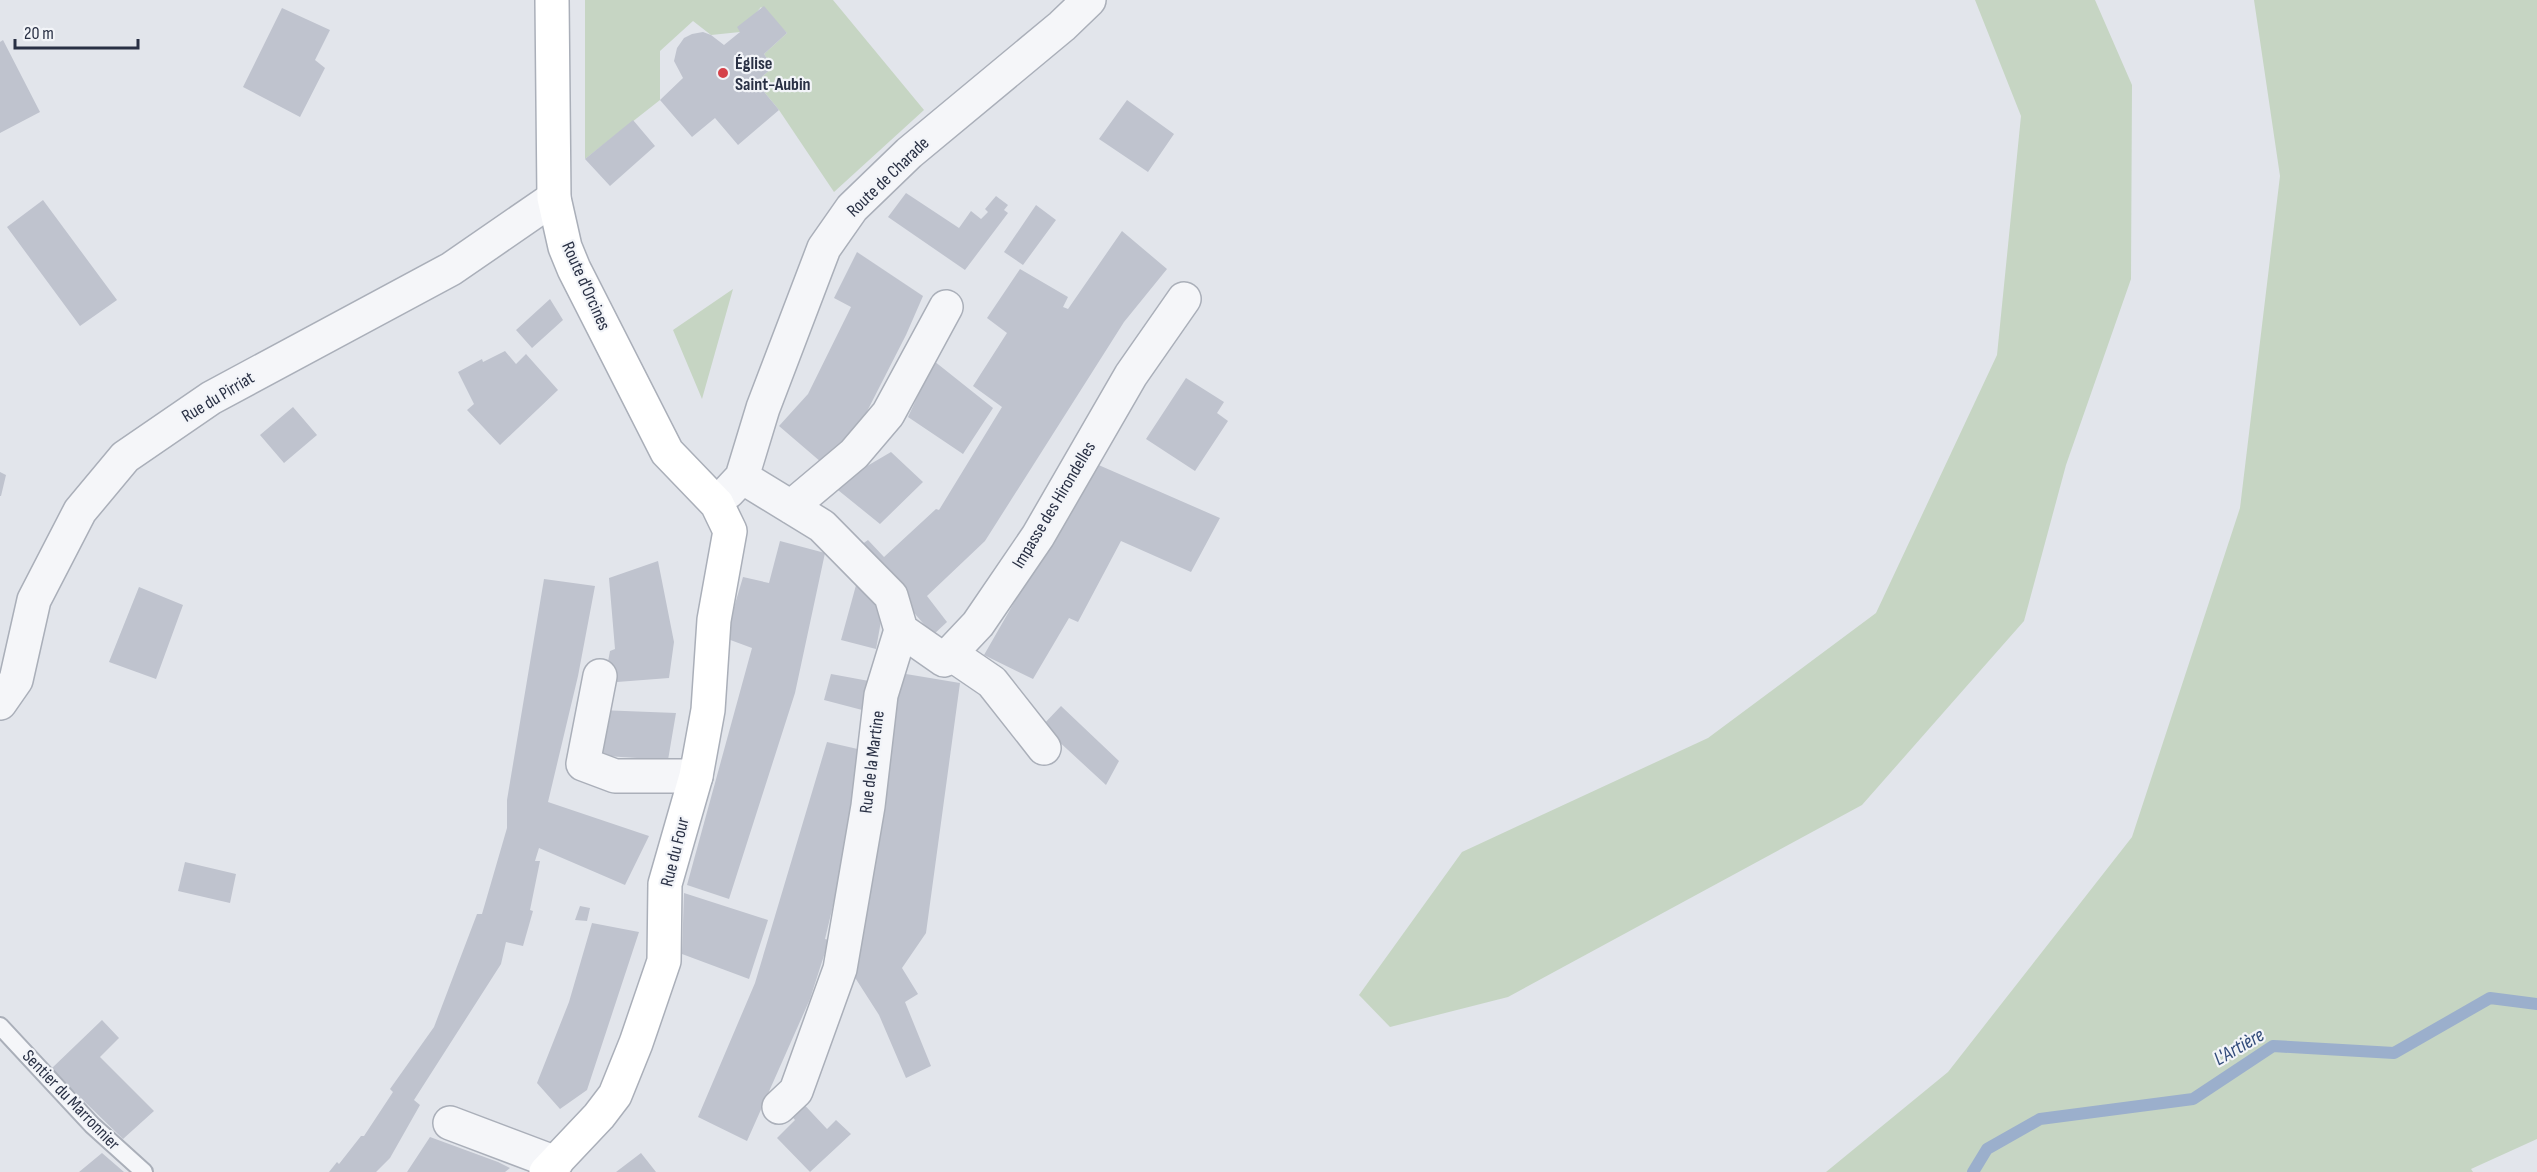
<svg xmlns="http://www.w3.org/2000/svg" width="2537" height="1172" font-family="'Sofia Sans Condensed',sans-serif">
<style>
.green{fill:#c6d5c3}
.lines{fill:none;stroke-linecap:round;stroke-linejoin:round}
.stream{stroke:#9bafcc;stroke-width:12}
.building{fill:#bfc3ce}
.service-casing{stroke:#aaafb9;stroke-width:20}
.minor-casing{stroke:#aaafb9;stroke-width:36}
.secondary-casing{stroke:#aaafb9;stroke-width:36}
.service{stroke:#f5f6f9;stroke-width:16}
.minor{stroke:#f5f6f9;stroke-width:33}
.secondary{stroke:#fff;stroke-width:33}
.poi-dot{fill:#d5424a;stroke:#f2f4f8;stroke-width:2}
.labels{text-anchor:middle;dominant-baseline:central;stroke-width:4.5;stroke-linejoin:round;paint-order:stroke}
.poi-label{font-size:18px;font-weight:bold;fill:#293044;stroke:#f2f4f8;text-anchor:start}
.street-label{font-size:18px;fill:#293044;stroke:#f2f4f8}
.water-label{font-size:20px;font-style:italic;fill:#314b7a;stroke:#f2f4f8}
</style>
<rect width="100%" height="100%" fill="#e2e5eb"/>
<path class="green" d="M585,0H833L924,110L834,192L779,110L756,82L773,67L764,54L787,33L761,7L740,32L711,35L693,21L660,51V100L585,159Z
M1975,0H2095L2132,85L2131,279L2066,465L2024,621L1862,805L1508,997L1390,1027L1359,995L1462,852L1708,738L1876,613L1997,355L2021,116Z
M2254,0H2537V1139L2471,1169L2473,1172H1826L1948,1072L2132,837L2240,508L2280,176Z
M733,289L702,399L673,330Z"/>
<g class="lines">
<path class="stream" d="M1973,1172L1987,1149L2040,1119L2193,1099L2273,1046L2394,1053L2490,998L2537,1004"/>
</g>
<path class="building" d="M764,6L787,33L764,54L773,67L756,82L779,110L738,145L715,118L692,137L660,100L683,78L674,61L677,48L684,38L692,34L703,32L711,35L724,45L740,32L737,27Z
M282,8L330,30L315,60L325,68L300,117L243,87Z
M3,40L40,112L0,133V42Z
M1127,100L1174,134L1148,172L1099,139Z
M633,120L655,146L610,186L585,159Z
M906,193L959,228L971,211L981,219L988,212L985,209L996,196L1008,205L1004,210L1008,213L965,270L888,217Z
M43,200L117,300L80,326L7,227Z
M1036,205L1056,220L1023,265L1004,252Z
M1122,231L1167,269L1124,322L985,541L927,596L947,622L933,635L858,547L868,540L884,557L936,509L939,510L1002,407L973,386L1007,333L987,318L1020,269L1068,297L1063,307L1068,309Z
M857,252L923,296L906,335L857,431L851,432V436L821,462L779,426L808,394L851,307L834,298Z
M550,299L563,320L532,348L516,330Z
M505,351L516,364L526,354L558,390L500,445L467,410L474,404L458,372L482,359L483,362Z
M934,361L993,408L963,454L908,417Z
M1186,378L1224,402L1217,413L1228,421L1195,471L1146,439Z
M293,407L317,435L284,463L260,435Z
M891,452L923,482L880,524L833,486Z
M1094,463L1220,518L1191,572L1121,541L1078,622L1069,618L1033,679L984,655Z
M0,472L6,475L1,496H0Z
M780,541L825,553L795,693L729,899L687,885L752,648L725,638L743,577L769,583Z
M658,561L674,642L669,678L604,683L610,651L615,649L609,578Z
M858,578L883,610L876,649L841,640Z
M544,579L595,586L578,676L548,802L649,836L625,885L539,848L535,861H540L530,910L533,911L523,946L506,942L501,964L414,1100L420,1105L390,1158L376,1172H329L337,1162L339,1164L361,1136H364L393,1092L390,1089L434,1027L477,914H482L507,828V800Z
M139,587L183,605L156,679L109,662Z
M894,672L960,683L926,933L902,968L918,994L905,1002L931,1066L906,1078L879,1015L854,976Z
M831,674L869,681L866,711L824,700Z
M1061,706L1119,761L1106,785L1042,726Z
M599,710L676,713L668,760L590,755Z
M827,742L862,750L846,851L825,939L829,940L810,999L747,1141L698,1117L755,983Z
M185,862L236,874L230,903L178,891Z
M684,893L768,920L749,979L682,954Z
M580,906L590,908L587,921L575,920Z
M592,923L639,932L587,1090L560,1109L537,1083L569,1002Z
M102,1020L119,1038L100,1057L154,1111L123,1139L51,1069Z
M798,1098L827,1129L836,1120L851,1134L810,1172L777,1138L795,1120L786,1110Z
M430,1137L498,1162L510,1168L505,1172H407Z
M102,1153L124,1172H79Z
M641,1153L656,1172H616Z"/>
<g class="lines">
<g class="service-casing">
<path id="service" d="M0,1026L92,1125L144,1172"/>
</g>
<g class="minor-casing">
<path id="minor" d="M742,477L822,526L891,596L901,630L881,695L868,806L840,969L796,1091L779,1107
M728,492L742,477L763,408L824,248L852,208L909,153L1062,26L1089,0
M791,507L854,454L888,414L946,307
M901,630L944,660L978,624L1038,536L1131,375L1184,299
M951,654L992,682L1044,748
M600,676L583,764L615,776H696
M0,703L16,680L34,600L80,511L125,457L211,398L451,269L554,198
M450,1123L556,1163"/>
</g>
<g class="secondary-casing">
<path id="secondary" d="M546,1172L599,1116L615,1095L636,1043L664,961L665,884L696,776L708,710L714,620L730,531L717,504L667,452L574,269L565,247L554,198L552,0"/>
</g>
<use href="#service" class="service"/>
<use href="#minor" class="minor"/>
<use href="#secondary" class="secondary"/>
</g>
<circle class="poi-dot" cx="723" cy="73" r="6"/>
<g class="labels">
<g class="poi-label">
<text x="735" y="63">Église<tspan x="735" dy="21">Saint-Aubin</tspan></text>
</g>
<g class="street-label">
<text transform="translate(888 177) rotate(-44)">Route de Charade</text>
<text transform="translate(586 286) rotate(66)">Route d'Orcines</text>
<text transform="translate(218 397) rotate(-31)">Rue du Pirriat</text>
<text transform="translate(1054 505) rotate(-59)">Impasse des Hirondelles</text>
<text transform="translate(872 762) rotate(-83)">Rue de la Martine</text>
<text transform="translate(675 852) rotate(-76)">Rue du Four</text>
<text transform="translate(71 1100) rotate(46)">Sentier du Marronnier</text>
</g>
<g class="water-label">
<text transform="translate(2239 1047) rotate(-30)">L'Artière</text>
</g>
</g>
<path d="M15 39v9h123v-9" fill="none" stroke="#293044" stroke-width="3"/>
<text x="24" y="39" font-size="18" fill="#293044" stroke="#f2f4f8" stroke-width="4.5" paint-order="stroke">20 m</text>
</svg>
